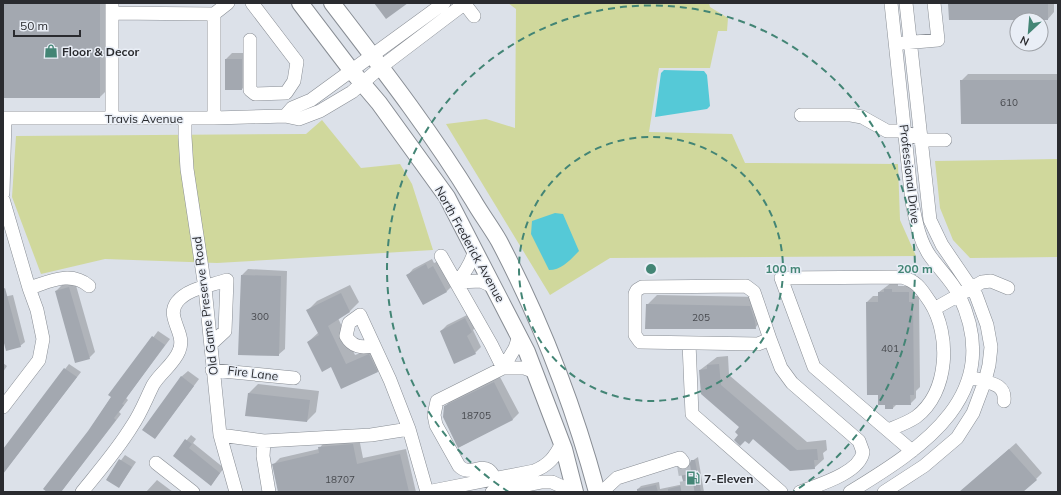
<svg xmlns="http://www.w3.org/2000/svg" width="1061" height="495" font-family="Mulish,sans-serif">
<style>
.green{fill:#d0d89c}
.water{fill:#55c9d7}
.shadow{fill:#0003}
.building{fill:#a3a8b0}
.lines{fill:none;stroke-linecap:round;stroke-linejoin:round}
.minor-tunnel{stroke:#b8bdc4;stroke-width:13;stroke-dasharray:13 6;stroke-linecap:butt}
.minor-casing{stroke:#888d94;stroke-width:14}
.major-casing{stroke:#888d94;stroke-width:18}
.minor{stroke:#fff;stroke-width:13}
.major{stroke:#fff;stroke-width:16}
.ring{fill:none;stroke:#438575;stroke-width:2;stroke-dasharray:7 5}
.labels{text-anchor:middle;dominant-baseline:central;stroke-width:3;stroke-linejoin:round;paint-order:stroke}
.number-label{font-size:10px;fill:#484a4f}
.poi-label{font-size:12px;font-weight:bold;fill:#2a2b2f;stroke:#e9eef6;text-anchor:start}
.street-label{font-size:12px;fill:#2a2b2f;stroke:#e9eef6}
.centre{fill:#438575;stroke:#e9eef6;stroke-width:2}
.ring-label{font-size:12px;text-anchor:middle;font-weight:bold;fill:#438575;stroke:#e9eef6;stroke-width:3;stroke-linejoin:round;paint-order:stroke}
</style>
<rect width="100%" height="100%" fill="#dce1e9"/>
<path class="green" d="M508,3H709L710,7L728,18L727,31H718L710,68H659L649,132L732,134L745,163L898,164L900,220L916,256L610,258L550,295L446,124L486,119L515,128L516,9Z
M322,120L361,168L400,164L412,184L433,250L217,263L105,259L41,274L12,197L16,136L306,134Z
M1058,159V257L970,258L953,240L940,208L935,161Z"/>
<path class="water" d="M664,70L704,71L707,75L710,106L707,109L655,117L661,73Z
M555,213L563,214L579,251C570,260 562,270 549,270L531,234L532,221Z"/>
<path class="shadow" d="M3,3H106V91L100,97H3Z
M949,3H1054V12L1048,19H950Z
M232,53H248V83L242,89L226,59Z
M968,74H1058V123L961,81Z
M432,259L434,263L439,261L453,285L447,291L423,304L407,276L413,269Z
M248,269L287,271L285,349L278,355L242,275Z
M75,282L95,352L89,358L56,291L62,285Z
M891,283H898V286H915V296H919L920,387L916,391V398L910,404H897L893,408L867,302L873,296H879V292Z
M350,285L359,302L350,311L338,318L355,355L379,346L386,362L377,372L331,365L308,342L319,332L308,310L317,301Z
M13,295L25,342L20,346L3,335V297Z
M657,295L759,297L764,318L755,328L647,305Z
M471,313L478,325L473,330L481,347L475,353L441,331L447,325Z
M158,331L170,339L126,398L128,400L119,412L121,414L61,492H49L112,396L110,395Z
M728,356L729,375L807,442L826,440L827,450L823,453L824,459L814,468L753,438L740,435L741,427L700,370L717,357Z
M3,363L7,366L3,372Z
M69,364L81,372L3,473V450Z
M188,371L199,379L155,438L181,377Z
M500,377L519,413L513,419L459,447L445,407L451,400Z
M258,384L319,391L316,412L307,421L248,394Z
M191,435L196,439L193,443L224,468L211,485L174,456Z
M359,438L363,458L406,449L416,492H279L274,464L280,458L319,449L325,441Z
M1016,443L1042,473L1036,479L1021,492H960Z
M125,455L136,462L119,487L107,479Z
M698,457L704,492H639L638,489L641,486L659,482L660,489L684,484L681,470L684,467L691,466L692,461Z
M157,480L173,492H146Z"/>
<path class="building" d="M3,3H100V98H3Z
M374,3H408L386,19Z
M948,3H1048V20H949Z
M225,59H242V90H225Z
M960,80H1058V124H961Z
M426,264L428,269L433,266L447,292L423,305L406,275Z
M241,275L281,276L279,356L238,355Z
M69,287L90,359L75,363L55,291Z
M5,288L21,347L6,351L3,339V289Z
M884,289H892V292H909V302H913L914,395H910L911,405H893V409H885V405H878V395H867L866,302H878V292H884Z
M341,293L350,312L328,326L346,364L369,354L378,372L341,389L331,367L322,372L307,342L319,335L306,310Z
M646,304L750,306L755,321L756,329H645Z
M465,318L472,332L467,336L476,354L454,364L440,331Z
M152,336L165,345L122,404L124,405L114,418L116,420L61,492H47L43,489L88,431L111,397L108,395Z
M719,364L721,385L797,450L817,449L818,460H814L815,469L790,471L753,439L749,444L745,441L740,446L734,440L738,435L735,432L739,427L701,394L699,370L707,369V365Z
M64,368L77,377L3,474V449Z
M181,376L194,386L155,439L142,430Z
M494,382L513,420L458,448L443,417L444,406Z
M248,393L310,400L307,422L245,416Z
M185,439L192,444L189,448L220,473L211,486L173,456Z
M353,444L357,464L400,454L409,492H278L272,464L319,453L318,447Z
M1009,449L1037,480L1023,492H959Z
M119,459L132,467L119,488L106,480Z
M691,460H695L701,492H668V489L684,485L680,469L688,468Z
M656,485L658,492H637V489Z"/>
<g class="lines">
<path class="minor-tunnel" d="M683,462L688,492"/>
<g class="minor-casing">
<path id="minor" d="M464,3L474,16
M112,13L214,14L228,3
M250,40V90L255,94L286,93L294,81L297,62L252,3
M903,43L938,40L934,3
M801,115H851L862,117L887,131H904L922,140H945
M285,116L292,108L311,100L444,3
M3,118H214L285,116L299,119L320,111L352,92L381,67L464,4
M112,118V3
M185,118V137L187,169L205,288L220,435L236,492
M214,118V14
M3,193L5,118
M3,199L29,288L37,310L43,339L39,360L3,407
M441,256L491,344L503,368L437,401L434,415L436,425L459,466C473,481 490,449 498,491
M457,282L481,281L494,287
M457,282C466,272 471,263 475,250
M29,288C49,282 70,270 89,286
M934,309L982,282L991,281L1008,288
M770,339L754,292L746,286L642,287L637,290L635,294V335L640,342L758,344L770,339L781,368L792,383L859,441L863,452C860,473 818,485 800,492
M689,343L692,414L781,492
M374,345C362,349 352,347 346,336L349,323L360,315L390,380L409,429L427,492
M503,368L515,348L519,336
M503,368H524L535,372
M212,370L294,378
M977,379C990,383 1006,384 1004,401
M888,430C898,426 907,423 916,417C949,392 951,335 930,302C921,289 918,282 902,277L781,278L814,367L912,451
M220,435L264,441L371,435L409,429
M264,441L263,456L269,492
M156,463L193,492
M82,492C99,471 118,449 132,426C141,413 146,399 153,385C160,373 174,364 179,351C187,333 165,318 177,302C188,288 210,286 227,280L225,331L211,344
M427,492L534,471C549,465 555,457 562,443
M492,492L542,482H552L574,492
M602,492L617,478L680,458L683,462
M850,492C924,447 1006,394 959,295C952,281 940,270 930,256C919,240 916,222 912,202L891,3
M884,492L924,466L957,438L973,413L985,381L989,365L991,347L987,325L976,295L942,245L930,220L906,3"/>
</g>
<g class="major-casing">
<path id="major" d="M300,3L351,70L379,103L447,197L527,352L564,449L575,492
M332,3C381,67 431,131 473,200C481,214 491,227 499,241C542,323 573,403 597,492"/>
</g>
<use href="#minor" class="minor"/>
<use href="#major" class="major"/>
</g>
<g class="ring">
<circle cx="651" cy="269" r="132"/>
<path d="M509 492A264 264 0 1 1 793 492"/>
</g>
<defs>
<g id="shop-bare" transform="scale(1.08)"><path d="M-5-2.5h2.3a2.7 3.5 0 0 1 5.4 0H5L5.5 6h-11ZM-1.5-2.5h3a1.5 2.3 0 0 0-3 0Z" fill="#438575" stroke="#e9eef6" stroke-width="2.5" paint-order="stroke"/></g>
<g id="fuel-bare" transform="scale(1.08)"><path d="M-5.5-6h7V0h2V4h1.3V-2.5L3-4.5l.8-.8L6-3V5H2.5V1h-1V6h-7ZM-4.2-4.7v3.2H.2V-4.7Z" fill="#438575" stroke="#e9eef6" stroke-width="2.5" paint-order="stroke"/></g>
</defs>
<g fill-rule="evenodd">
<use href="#shop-bare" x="51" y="51"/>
<use href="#fuel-bare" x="693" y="478"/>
</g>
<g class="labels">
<g class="number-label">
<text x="1009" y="102">610</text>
<text x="260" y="316">300</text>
<text x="701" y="317">205</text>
<text x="890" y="348">401</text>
<text x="476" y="415">18705</text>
<text x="340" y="479">18707</text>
</g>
<g class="poi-label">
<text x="62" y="51">Floor &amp; Decor</text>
<text x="704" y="478">7-Eleven</text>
</g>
<g class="street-label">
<text x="144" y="118">Travis Avenue</text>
<text transform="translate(910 174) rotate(83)">Professional Drive</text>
<text transform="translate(470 244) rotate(61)">North Frederick Avenue</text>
<text transform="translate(205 306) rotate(-97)">Old Game Preserve Road</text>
<text transform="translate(253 373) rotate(7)">Fire Lane</text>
</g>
</g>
<circle cx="651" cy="269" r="6" class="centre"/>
<g class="ring-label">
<text x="783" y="273">100 m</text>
<text x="915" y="273">200 m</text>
</g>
<rect width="1061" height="495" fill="none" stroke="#2a2b2f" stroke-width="8"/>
<g transform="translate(1029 32) rotate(206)"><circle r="19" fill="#e9eef6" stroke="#9da0a6"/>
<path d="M0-3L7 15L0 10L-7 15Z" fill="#438575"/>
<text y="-6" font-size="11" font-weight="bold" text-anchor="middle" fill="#2a2b2f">N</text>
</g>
<path d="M14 30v6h66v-6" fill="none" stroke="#2a2b2f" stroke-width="2"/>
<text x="20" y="30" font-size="12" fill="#2a2b2f" stroke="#e9eef6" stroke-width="3" paint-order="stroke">50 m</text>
</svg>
